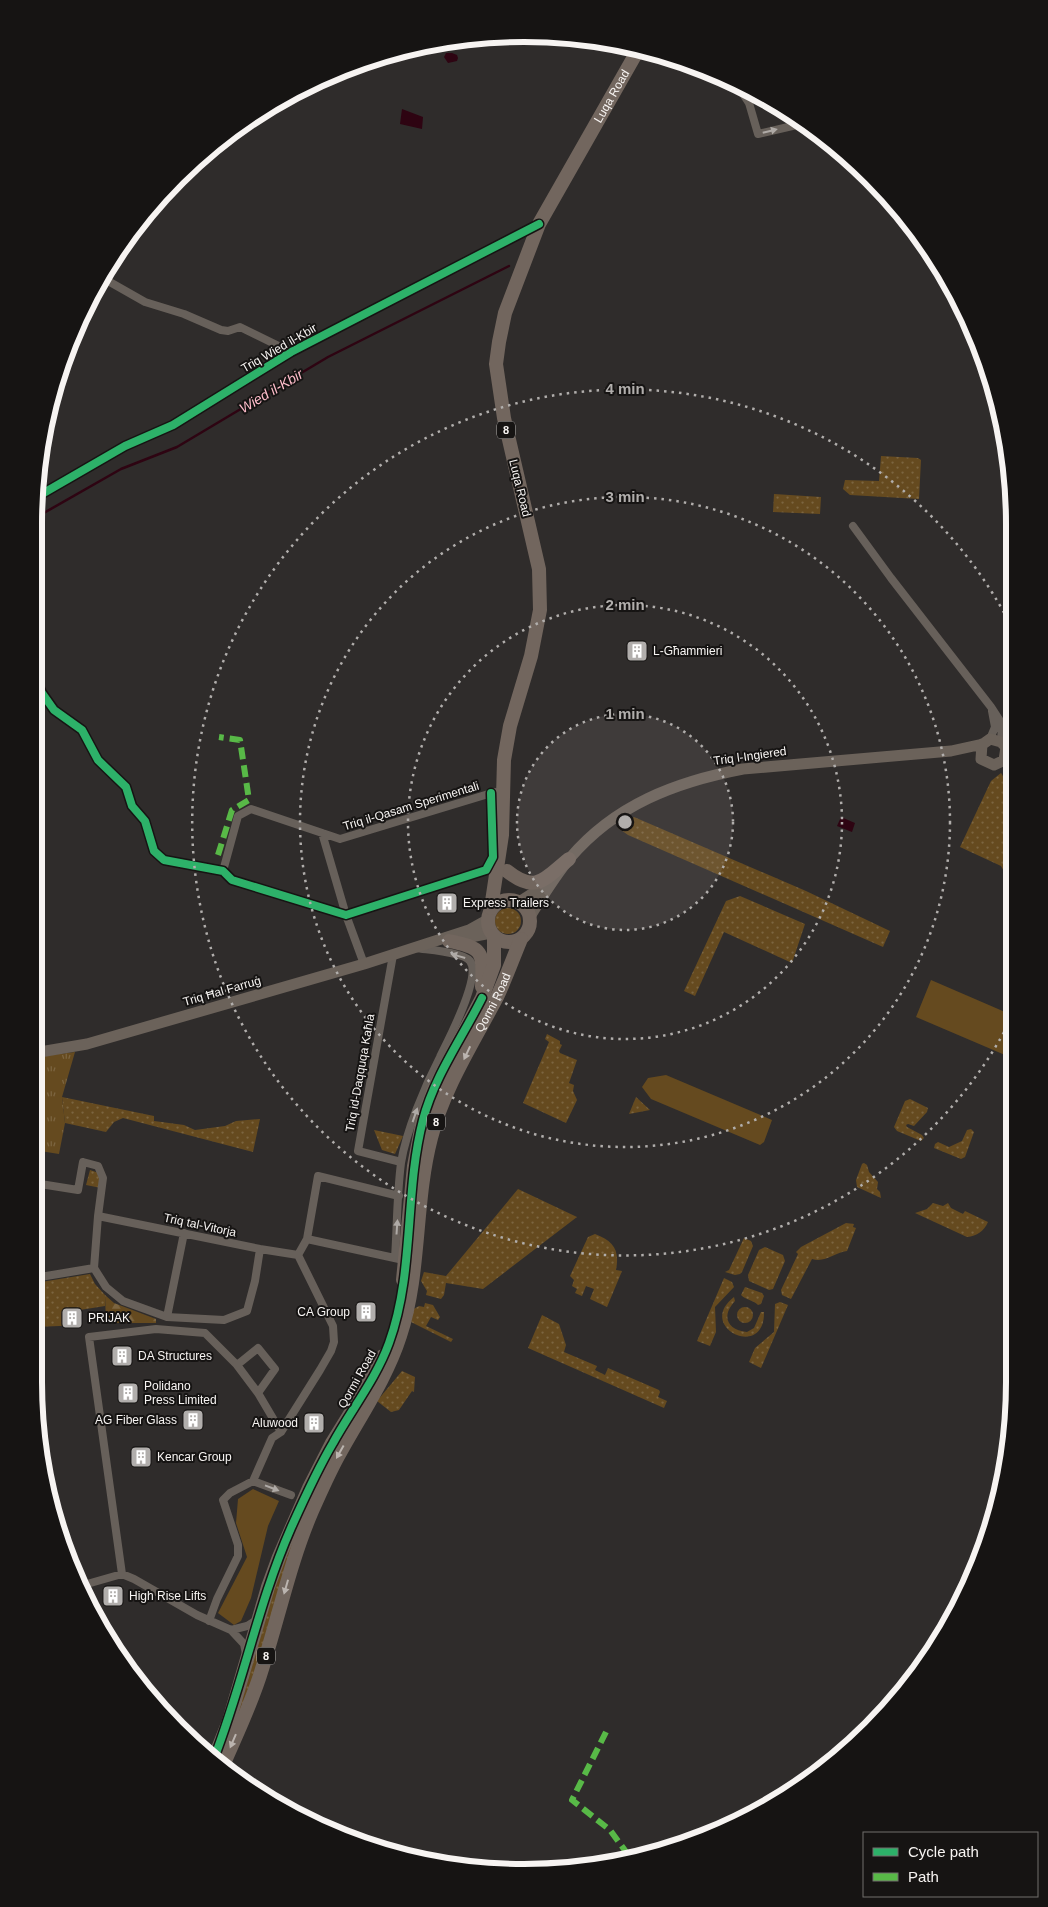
<svg xmlns="http://www.w3.org/2000/svg" width="1048" height="1907" font-family="Helvetica,sans-serif">
<style>
.grass{fill:url(#grass-dots)}
.forest{fill:url(#forest-firs)}
.park{fill:url(#park-tufts)}
.garden{fill:#654a1f}
.water{fill:#2e0412}
.lines{fill:none;stroke-linecap:round;stroke-linejoin:round}
.stream{stroke:#2e0412;stroke-width:2.5}
.minor{stroke:#67605a;stroke-width:8}
.secondary{stroke:#6b625a;stroke-width:11}
.trunk{stroke:#72665e;stroke-width:14}
.quiet{stroke:#58b947;stroke-width:6;stroke-dasharray:12 6;stroke-linecap:butt}
.cycleway-casing{stroke:#161413;stroke-width:11}
.cycleway{stroke:#2db169;stroke-width:8}
.oneway{fill:#afaaa6}
.oneway2{fill:#bbb4af}
.ring{fill:none;stroke:#b1aeac;stroke-width:2.5;stroke-dasharray:2.5 5}
.labels{text-anchor:middle;dominant-baseline:central;stroke-width:4;stroke-linejoin:round;paint-order:stroke}
.shield{fill:#161413;stroke:#b4b1af;stroke-width:1}
.shield-label{font-size:11px;font-weight:bold;fill:#f7f4f2}
.street-label{font-size:12px;fill:#f7f4f2;stroke:#161413}
.poi-label{font-size:12px;fill:#f7f4f2;stroke:#161413;text-anchor:start}
.water-label{font-size:14px;font-style:italic;fill:#ffbdcb;stroke:#161413}
.rim{fill:none;stroke:#f7f4f2;stroke-width:6}
.centre{fill:#b1aeac;stroke:#161413;stroke-width:2.5}
.ring-label{font-size:15px;text-anchor:middle;font-weight:bold;fill:#b1aeac;stroke:#161413;stroke-width:4;stroke-linejoin:round;paint-order:stroke}
</style>
<defs>
<pattern id="grass-dots" width="8" height="8" patternUnits="userSpaceOnUse" patternTransform="scale(1.25)"><rect width="8" height="8" fill="#654a1f"/><path d="M2 2h.1M6 6h.1" fill="none" stroke="#7c6540" stroke-width="1.8" stroke-linecap="round"/></pattern>
<pattern id="forest-firs" width="22" height="20" patternUnits="userSpaceOnUse" patternTransform="scale(1.25)"><rect width="22" height="20" fill="#654a1f"/><path d="M5 1l3.5 6h-7zM16 11l3.5 6h-7z" fill="#7c6540"/></pattern>
<pattern id="park-tufts" width="24" height="20" patternUnits="userSpaceOnUse" patternTransform="scale(1.25)"><rect width="24" height="20" fill="#654a1f"/><path d="M3 7l-1-3M5 7V3M7 7l1-3M15 17l-1-3M17 17v-4M19 17l1-3" fill="none" stroke="#7c6540"/></pattern>
</defs>
<rect width="100%" height="100%" fill="#2f2c2b"/>
<path class="grass" d="M881,456L918,458L921,460L919,499L850,495L843,489L845,480L879,481Z
M774,494L821,497L820,514L773,512Z
M1001,773L1006,781L1011,778V884L1001,866L960,847L991,781Z
M634,817L806,891L890,931L883,947L628,835L618,828Z
M740,896L805,924L792,963L724,932L695,996L684,991L726,901Z
M495 921a13 13 0 1 1 26 0a13 13 0 1 1-26 0Z
M547,1034L560,1041V1044L562,1045L559,1051L560,1053L577,1060L569,1083L574,1085L573,1091L577,1100L566,1123L523,1103L549,1042L545,1039Z
M62,1097L154,1116V1121L184,1125L195,1130L225,1126L236,1121L260,1119L253,1152L123,1118L114,1122L106,1132L65,1123Z
M636,1097L650,1110L629,1114Z
M910,1099L928,1108L927,1112L914,1126L908,1124L906,1125L907,1127L922,1135L924,1138L921,1141L897,1131L894,1127L905,1101Z
M971,1129L974,1132L965,1157L961,1159L934,1148L935,1144L938,1142L949,1147L962,1141L967,1130Z
M374,1130L403,1136L395,1154L382,1150Z
M864,1163L867,1165L869,1172L878,1182L877,1189L880,1192L881,1198L857,1187L856,1180L862,1164Z
M90,1170L99,1173L101,1188L86,1185Z
M518,1189L577,1217L483,1289L446,1283L444,1295L441,1299L426,1295L427,1291L421,1281L424,1272L446,1276Z
M933,1203L943,1206L948,1203L951,1208L963,1214L965,1211L988,1222C984,1231 977,1236 967,1237L915,1213L927,1209Z
M846,1223L854,1224L853,1227L856,1228L847,1251C834,1253 825,1263 812,1259L791,1299L782,1295L781,1290L798,1254L796,1252L801,1247Z
M595,1234C613,1241 620,1249 616,1270L622,1271L607,1307L590,1299L594,1289L586,1286L582,1296L575,1293L577,1289L572,1286L574,1280L570,1276L588,1237Z
M744,1238L751,1241L753,1246L742,1272L740,1274L735,1275L725,1272L729,1270Z
M765,1247L783,1255L785,1261L773,1289L769,1290L749,1281L748,1275L759,1250Z
M90,1274L95,1284L105,1295V1306L80,1310L82,1325L36,1327L34,1320V1289L39,1290L41,1282Z
M724,1278L732,1282L734,1287L715,1307L716,1332L710,1346L697,1341Z
M745,1287L762,1293L764,1296L761,1304L758,1305C753,1300 746,1300 741,1295Z
M734,1297L735,1301C721,1316 727,1330 747,1332L754,1328L761,1312H764C765,1361 695,1327 734,1297Z
M780,1302L788,1305L761,1368L749,1362L755,1348L774,1332L775,1304Z
M425,1303L433,1305L440,1317L438,1320L431,1317L426,1326L453,1339L451,1342L411,1322L412,1310L419,1306L424,1307Z
M737 1315a8 8 0 1 1 16 0a8 8 0 1 1-16 0Z
M542,1315L559,1324L566,1345L564,1352L597,1366L595,1370L605,1375L608,1368L659,1390L660,1392L658,1397L667,1401L664,1408L528,1348Z
M402,1371L415,1377L414,1392L412,1391L399,1410L391,1412L377,1401Z
M311,1495L259,1665L231,1735L276,1574Z"/>
<path class="forest" d="M105,1295L114,1303L156,1319V1323H106Z"/>
<path class="park" d="M75,1052L62,1097L65,1123L59,1154L34,1150V1057Z"/>
<path class="garden" d="M931,980L1012,1015V1058L916,1017Z
M666,1075L772,1120L764,1142L760,1145L651,1099L642,1087L648,1078Z
M253,1489L279,1501L268,1526L251,1598L241,1621L234,1625L218,1613L247,1557L236,1523L238,1499Z"/>
<path class="water" d="M446,53H452L457,55L458,58L457,61L448,63L444,57Z
M402,109L423,117L422,129L400,124Z
M841,817L855,823L852,832L837,826Z"/>
<g class="lines">
<path class="stream" d="M35,518L121,469L177,447L328,357L509,266"/>
<path class="minor" d="M666,56L706,71
M738,86L749,103L758,134L801,124
M101,277L145,302L184,314L221,330L228,331L240,327L291,352
M35,498L125,446L173,425L291,352L539,224
M853,526L891,578L991,707L1002,724L1001,742
M35,679L42,693L54,710L82,730L98,760L126,787L132,806L145,821L154,851L164,860L223,871L232,880L346,915L486,870L493,857L491,793
M990,739L995,727L992,711
M322,833L346,915L364,964
M223,871L238,816L251,809L340,839L495,792
M393,955L358,1151L401,1162
M34,1183L78,1190L83,1162L98,1166L103,1178L98,1216L94,1268
M98,1216L260,1249L298,1255
M307,1239L399,1259
M298,1255L307,1239L318,1176L399,1196
M395,1258C397,1227 397,1194 401,1163C406,1131 425,1086 440,1057C448,1040 482,977 470,961C463,952 428,950 416,948
M94,1268L106,1287L123,1301L167,1317L224,1320L247,1311L255,1281L260,1249
M34,1278L94,1268
M167,1317L184,1233
M237,1365L258,1348L275,1369L258,1393
M253,1481L291,1495
M122,1574L89,1337L156,1329L205,1333L237,1365L258,1393L281,1432
M80,1586L122,1574L134,1579L197,1615L231,1630L244,1644L246,1654
M209,1621L217,1599L238,1556V1545L223,1500L230,1493L253,1481L272,1438L281,1432L320,1370L331,1351L334,1342L333,1326L298,1255
M231,1630L247,1626L258,1619"/>
<path class="secondary" d="M982,744L981,759L994,765L1011,757
M519,902L550,882
M531,915C543,896 555,876 570,858C615,805 675,782 743,769L951,751L983,744L990,739L1001,742L1006,747L1004,760
M460,939L491,933
M34,1053L87,1044L364,964L469,930L487,920"/>
<g class="trunk">
<path d="M507,871C537,895 545,878 569,859"/>
<circle cx="509" cy="921" r="21"/>
<path id="s1" d="M491,908L502,835L504,760L510,726L531,656L540,610L539,569L504,418L496,364L499,342L505,313L539,224L638,50"/>
<path d="M449,941C485,948 483,953 482,987"/>
<path d="M403,1280L414,1166L423,1119L435,1087L482,998L494,965V936"/>
<path d="M213,1761L229,1721L268,1587L279,1557L309,1488L332,1443L363,1393L383,1356"/>
<path id="s2" d="M222,1768C236,1735 252,1703 262,1669C279,1616 290,1562 312,1511C321,1491 330,1470 341,1451C362,1413 387,1377 400,1336C421,1272 414,1203 431,1138C443,1089 474,1041 497,997C506,978 513,958 521,939"/>
</g>
<path class="quiet" d="M218,855L232,810L249,800L240,740L219,737
M606,1732L572,1800L610,1830L632,1860"/>
<g class="cycleway-casing">
<path id="cycleway" d="M35,498L125,446L173,425L291,352L539,224
M35,679L42,693L54,710L82,730L98,760L126,787L132,806L145,821L154,851L164,860L223,871L232,880L346,915L486,870L493,857L491,793
M213,1761C243,1685 258,1603 291,1528C304,1499 317,1470 333,1443C351,1410 376,1379 389,1343C415,1271 404,1193 423,1120C434,1077 462,1038 482,998"/>
</g>
<use href="#cycleway" class="cycleway"/>
</g>
<defs><path id="oneway-solid" d="M-6-.8H1V-3.2L6.5 0L1 3.2V.8H-6Z" transform="scale(1.25)"/></defs>
<g class="oneway">
<use href="#oneway-solid" transform="translate(770 131) rotate(-14)"/>
<use href="#oneway-solid" transform="translate(458 956) rotate(-164)"/>
<use href="#oneway-solid" transform="translate(415 1115) rotate(-71)"/>
<use href="#oneway-solid" transform="translate(397 1227) rotate(-86)"/>
<use href="#oneway-solid" transform="translate(272 1488) rotate(21)"/>
</g>
<g class="oneway2">
<use href="#oneway-solid" transform="translate(467 1053) rotate(115)"/>
<use href="#oneway-solid" transform="translate(340 1452) rotate(119)"/>
<use href="#oneway-solid" transform="translate(286 1587) rotate(106)"/>
<use href="#oneway-solid" transform="translate(233 1741) rotate(113)"/>
</g>
<circle cx="625" cy="822" r="108" fill="#b1aeac" fill-opacity=".12"/>
<g class="ring">
<circle cx="625" cy="822" r="108"/>
<circle cx="625" cy="822" r="217"/>
<circle cx="625" cy="822" r="325"/>
<path d="M1011 1019A433 433 0 1 1 1009 622"/>
</g>
<defs>
<g id="building-square" transform="scale(1.125)"><rect x="-9" y="-9" width="18" height="18" rx="4" fill="#b1aeac" stroke="#161413"/><path d="M-4-6H4V6H1V3H-1V6H-4ZM-2.5-4.3h1.7v1.8h-1.7ZM.8-4.3h1.7v1.8H.8ZM-2.5-1h1.7V.8h-1.7ZM.8-1h1.7V.8H.8Z" fill="#fff"/></g>
</defs>
<g fill-rule="evenodd">
<use href="#building-square" x="637" y="651"/>
<use href="#building-square" x="447" y="903"/>
<use href="#building-square" x="366" y="1312"/>
<use href="#building-square" x="72" y="1318"/>
<use href="#building-square" x="122" y="1356"/>
<use href="#building-square" x="128" y="1393"/>
<use href="#building-square" x="193" y="1420"/>
<use href="#building-square" x="314" y="1423"/>
<use href="#building-square" x="141" y="1457"/>
<use href="#building-square" x="113" y="1596"/>
</g>
<g class="labels">
<g class="shield">
<rect x="497" y="421.5" width="18" height="17" rx="4"/>
<rect x="427" y="1113.5" width="18" height="17" rx="4"/>
<rect x="257" y="1647.5" width="18" height="17" rx="4"/>
</g>
<g class="shield-label">
<text x="506" y="430">8</text>
<text x="436" y="1122">8</text>
<text x="266" y="1656">8</text>
</g>
<g class="street-label">
<text stroke="none"><textPath href="#s1" startOffset="848">Luqa Road</textPath></text>
<text transform="translate(279 348) rotate(-30)">Triq Wied il-Kbir</text>
<text transform="translate(520 488) rotate(76)">Luqa Road</text>
<text transform="translate(750 756) rotate(-8)">Triq l-Ingiered</text>
<text transform="translate(411 806) rotate(-17)">Triq il-Qasam Sperimentali</text>
<text transform="translate(222 991) rotate(-16)">Triq Ħal Farruġ</text>
<text stroke="none"><textPath href="#s2" startOffset="819">Qormi Road</textPath></text>
<text transform="translate(360 1073) rotate(-80)">Triq id-Daqquqa Kaħla</text>
<text transform="translate(200 1225) rotate(12)">Triq tal-Vitorja</text>
<text transform="translate(357 1379) rotate(-61)">Qormi Road</text>
</g>
<g class="poi-label">
<text x="653" y="651">L-Għammieri</text>
<text x="463" y="903">Express Trailers</text>
<text x="350" y="1312" text-anchor="end">CA Group</text>
<text x="88" y="1318">PRIJAK</text>
<text x="138" y="1356">DA Structures</text>
<text x="144" y="1386">Polidano<tspan x="144" dy="14">Press Limited</tspan></text>
<text x="177" y="1420" text-anchor="end">AG Fiber Glass</text>
<text x="298" y="1423" text-anchor="end">Aluwood</text>
<text x="157" y="1457">Kencar Group</text>
<text x="129" y="1596">High Rise Lifts</text>
</g>
<g class="water-label">
<text transform="translate(271 391) rotate(-31)">Wied il-Kbir</text>
</g>
</g>
<path d="M0 0H1048V1907H0ZM524 42H524A482 482 0 0 1 1006 524V1382A482 482 0 0 1 524 1864H524A482 482 0 0 1 42 1382V524A482 482 0 0 1 524 42Z" fill="#161413" fill-rule="evenodd"/>
<path class="rim" d="M524 42H524A482 482 0 0 1 1006 524V1382A482 482 0 0 1 524 1864H524A482 482 0 0 1 42 1382V524A482 482 0 0 1 524 42Z"/>
<circle cx="625" cy="822" r="8" class="centre"/>
<g class="ring-label">
<text x="625" y="394">4 min</text>
<text x="625" y="502">3 min</text>
<text x="625" y="610">2 min</text>
<text x="625" y="719">1 min</text>
</g>
<rect x="863" y="1832" width="175" height="65" fill="#161413" stroke="#706e6c"/>
<rect x="873" y="1848" width="25" height="8" fill="#2db169" stroke="#706e6c"/>
<text x="908" y="1857" font-size="15" fill="#f7f4f2">Cycle path</text>
<rect x="873" y="1873" width="25" height="8" fill="#58b947" stroke="#706e6c"/>
<text x="908" y="1882" font-size="15" fill="#f7f4f2">Path</text>
</svg>
